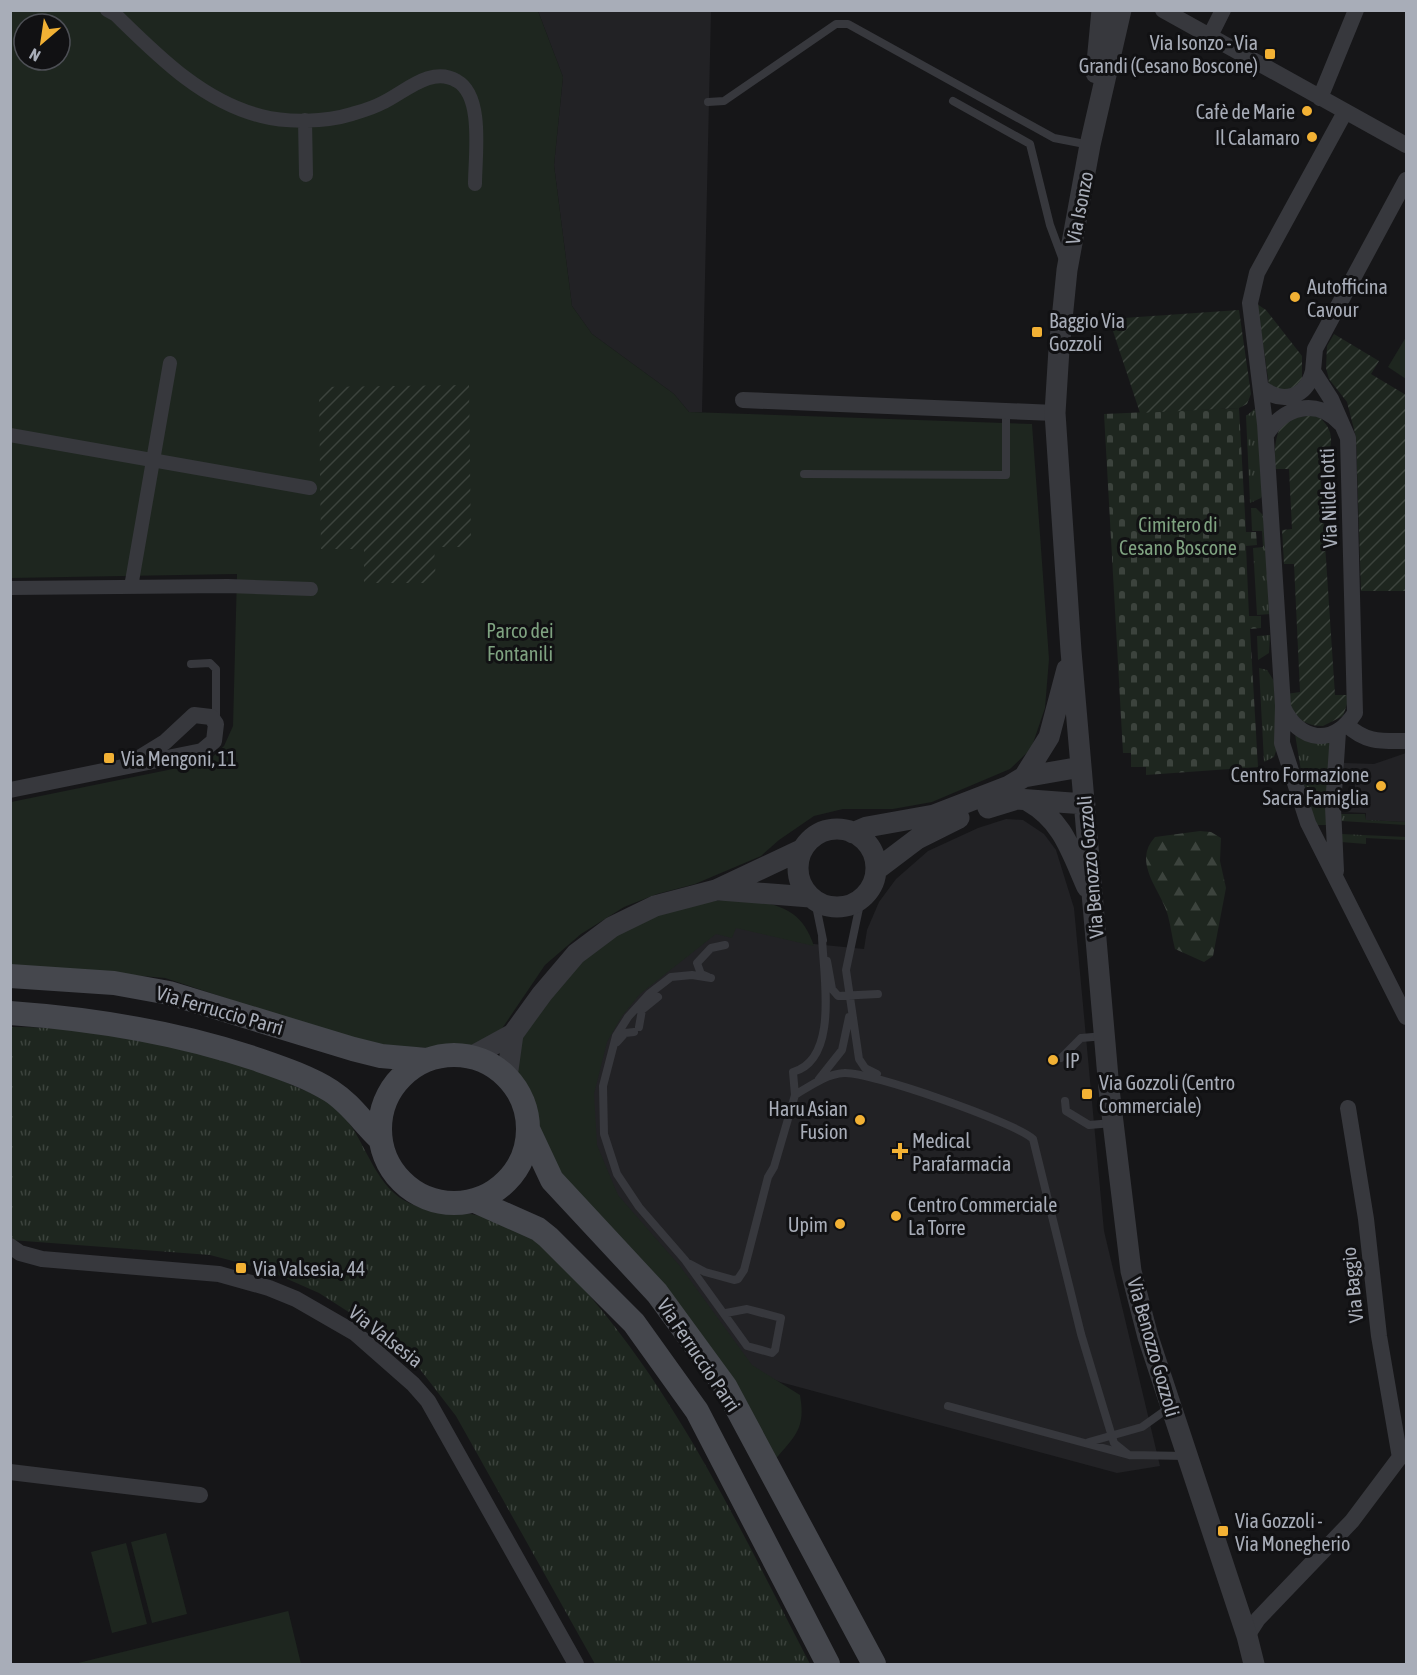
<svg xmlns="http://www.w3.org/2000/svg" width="1417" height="1675" font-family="'Asap Condensed',sans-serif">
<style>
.built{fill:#222225}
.grass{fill:url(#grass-tufts)}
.forest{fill:url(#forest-firs)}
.cemetery{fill:url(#cemetery-stones)}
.park{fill:#1e261f;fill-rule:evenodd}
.garden{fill:url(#garden-furrows)}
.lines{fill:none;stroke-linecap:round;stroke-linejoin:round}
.service{stroke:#37383d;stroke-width:8}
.pedestrian{stroke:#37383d;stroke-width:14}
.minor{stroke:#37383d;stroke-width:16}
.tertiary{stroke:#37383d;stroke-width:21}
.secondary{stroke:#45474d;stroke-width:24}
.poi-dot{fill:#f2b134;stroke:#111113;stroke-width:2}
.labels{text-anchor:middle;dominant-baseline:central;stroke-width:6;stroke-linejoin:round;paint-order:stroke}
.poi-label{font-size:20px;fill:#a8adb8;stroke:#111113;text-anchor:start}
.street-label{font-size:20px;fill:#a8adb8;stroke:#111113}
.park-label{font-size:20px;fill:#7fa381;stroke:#111113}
</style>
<defs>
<pattern id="grass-tufts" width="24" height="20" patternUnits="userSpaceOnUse" patternTransform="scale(1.5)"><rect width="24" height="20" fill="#1e261f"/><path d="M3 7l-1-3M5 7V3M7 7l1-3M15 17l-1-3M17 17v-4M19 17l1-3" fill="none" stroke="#3c433d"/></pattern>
<pattern id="forest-firs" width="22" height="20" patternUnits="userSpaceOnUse" patternTransform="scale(1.5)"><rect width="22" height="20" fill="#1e261f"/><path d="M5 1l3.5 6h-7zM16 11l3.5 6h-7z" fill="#3c433d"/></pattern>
<pattern id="cemetery-stones" width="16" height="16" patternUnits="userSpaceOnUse" patternTransform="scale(1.5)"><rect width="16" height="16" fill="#1e261f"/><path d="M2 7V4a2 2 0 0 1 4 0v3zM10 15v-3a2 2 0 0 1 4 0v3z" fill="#3c433d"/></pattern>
<pattern id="garden-furrows" width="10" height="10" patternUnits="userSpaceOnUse" patternTransform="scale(1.5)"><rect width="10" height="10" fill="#1e261f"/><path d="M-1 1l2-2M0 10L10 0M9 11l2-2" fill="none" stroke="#3c433d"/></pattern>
</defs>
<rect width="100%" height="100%" fill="#161618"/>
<path class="built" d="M538,11H711L702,412H689L674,394L592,334L572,306L554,165L563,77Z
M1406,753V822L1366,820V813L1343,812V792H1355V780H1343L1344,763L1374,764Z
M1006,819L1023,820L1044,834L1056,850L1074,908L1104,1231L1160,1466L1117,1473L780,1382L751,1370L612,1190L597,1155L589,1120L592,1080L602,1048L616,1021L637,994L712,934L735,926L804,943L864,949L867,930L879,902L896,879L928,851L978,828Z"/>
<path class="grass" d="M1256,408L1264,492L1261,498L1250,503L1246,416Z
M1251,508H1256L1265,517L1271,614L1257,615L1253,548L1263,547L1262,531H1252Z
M1270,635L1269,653L1258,660L1257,636Z
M1259,668L1267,670L1274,681L1277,748L1274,757L1264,762Z
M1295,734L1331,741L1326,825H1316L1302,777Z
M1341,814H1365L1366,820L1406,822V825L1341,821Z
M1341,834L1406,837V840L1366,838V844L1341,842Z
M10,1027C104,1026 217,1049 301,1089C311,1093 323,1097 331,1103C361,1127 367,1168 394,1193C421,1217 453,1208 484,1217C500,1221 520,1231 534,1240C555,1253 584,1288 599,1307C688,1415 746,1541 810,1664H595L456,1416L419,1368L369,1325L319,1293L267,1270L210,1255L11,1240Z"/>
<path class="forest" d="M1200,831L1211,832L1221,838L1220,861L1226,888L1213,956L1204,962L1175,949C1172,938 1171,927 1168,916C1162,891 1131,863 1155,837Z"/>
<path class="cemetery" d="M1239,408L1246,532H1256L1257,545L1246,546L1249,616H1261V628L1250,629L1258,767L1146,775V767H1131V753H1123L1104,414Z"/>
<path class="park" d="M11,11H538L563,77L554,165L572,306L592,334L674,394L689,412L1032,424L1049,659L1045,708L1031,749L1010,769L932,802L893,809H843L814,816L779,840L761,856L695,884L657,894L624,907L581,934L545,965L501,1030L467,1049L401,1047L359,1042L165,978L11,965V802L207,762L224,746L233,726L237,574L11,578ZM24,24H60V60H24Z
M1406,337V379L1388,367Z
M730,899C770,903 800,903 814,946L736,928L732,938L716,934L640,994L622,1016L607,1042L594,1094L597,1145L618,1195L680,1266L752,1365L800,1395C806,1429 795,1436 774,1461L552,1160L514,1078L516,1042L535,1011L596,948L642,920L687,905Z
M166,1533L187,1614L152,1623L131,1542Z
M126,1543L147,1624L112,1633L91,1552Z
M288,1610L301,1664H74L288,1611Z"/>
<path class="garden" d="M1257,304L1266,310L1302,356V381L1286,393L1269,385Z
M1239,310L1251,394L1247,404L1239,408L1140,413L1109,319Z
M1334,334L1379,361L1371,374L1406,395V591H1361L1356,437L1347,402L1329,379L1326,368L1327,346Z
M469,385L471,547H434L436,583H364V549H321L319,387Z
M1317,415C1330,426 1334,436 1329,452L1319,453L1335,695H1350L1343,716L1323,726C1300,726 1293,714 1286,694L1300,692L1294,564H1284L1282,530L1292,529L1289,469H1274C1275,450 1274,433 1286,418Z"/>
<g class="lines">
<path class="service" d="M953,101L1030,144L1050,225L1063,260
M708,102L724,101L836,24H848L1054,138L1090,145
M804,474L1006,475V411
M191,664L210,663L216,669V721
M861,899L846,970L859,1059L865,1068L877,1074
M815,901L823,940
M827,961L832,989L838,996L878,994
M708,977L701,974L697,963L711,948L725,945
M711,978L692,975L671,977L649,994L628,1017L616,1036L603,1086L604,1134L617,1174L639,1207L685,1260L747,1346L772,1353L775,1350L781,1318L747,1309L726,1313
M639,1027L642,1010L658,997
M617,1042L625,1033L634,1032
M1061,1058L1081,1038L1105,1036
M819,1079L842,1050L849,1017
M795,1095C810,1086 826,1074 844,1073C868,1071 1017,1123 1033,1139L1081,1334L1103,1407L1114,1443L1129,1455
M1065,1101L1066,1111L1089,1125L1113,1123
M690,1264L705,1272L734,1280L738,1279L744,1270L768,1177L774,1167L795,1095L793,1072C840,1059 823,974 822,936
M948,1406L1129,1455L1187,1456
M1089,1442L1142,1427L1170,1407"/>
<path class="pedestrian" d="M107,10L116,15C158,56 202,101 261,116C287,123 326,122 352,114C362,111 373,108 382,103C404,93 431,65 457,81C484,96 475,156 475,184
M305,120L306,175
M10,435L310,488
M131,587L170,363
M10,588L228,586L311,589"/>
<path class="minor" d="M1163,10L1406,145
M1210,36L1223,10
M1320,98L1356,10
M1345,112L1257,273L1250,303L1265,424L1283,706L1282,743L1308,823L1406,1017
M1261,387C1282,405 1306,398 1313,371
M743,400L1055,413
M1266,435C1283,407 1317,397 1341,424
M1283,707C1299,742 1333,747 1355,713L1348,438L1331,399L1313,371L1315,349L1406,180
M1347,725C1366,743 1382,741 1406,741
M10,790L202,751L214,741L216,724L211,717L194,715L165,742L126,766
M1336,871L1333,807L1338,732
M1348,1108L1366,1219L1379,1336L1400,1458
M10,1246L20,1253L42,1259L219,1274L269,1288L296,1299L355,1333L413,1384L428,1401L576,1664
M10,1472L200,1495
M1247,1636L1258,1619L1352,1521L1406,1449"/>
<path class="tertiary" d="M1121,10L1090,145L1067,270L1059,349L1055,413L1071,651L1109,1089L1131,1271L1148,1337L1247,1636L1254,1664
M1096,73L1102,10
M1024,777L1049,737L1067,669
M1028,801C1063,821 1071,851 1087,887
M988,808L1017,799L1085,804
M798 868a39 39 0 1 1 78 0a39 39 0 1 1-78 0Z
M853,833L867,827L934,815L1009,786L1024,777L1081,767
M876,870L917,839L959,818
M720,890L810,897
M471,1057L513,1034L542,994L576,954L612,927L655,906L716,890L803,849
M507,1077L513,1034"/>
<path class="secondary" d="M10,976L114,983L169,993L353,1049L381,1056L427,1060
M10,1013C95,1019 176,1032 256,1059C282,1068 309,1077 331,1091C351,1104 363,1123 380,1139
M380 1129a74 74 0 1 1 148 0a74 74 0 1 1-148 0Z
M529,1131L552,1180L657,1293L725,1386L874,1664
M475,1201L538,1229L548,1237L634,1323L697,1411L828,1664"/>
</g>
<g class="poi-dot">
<rect x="1264" y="48" width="12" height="12" rx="3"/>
<circle cx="1307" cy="111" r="6"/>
<circle cx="1312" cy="137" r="6"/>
<circle cx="1295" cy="297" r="6"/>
<rect x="1031" y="326" width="12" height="12" rx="3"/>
<rect x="103" y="752" width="12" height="12" rx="3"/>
<circle cx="1381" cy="786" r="6"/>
<circle cx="1053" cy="1060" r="6"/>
<rect x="1081" y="1088" width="12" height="12" rx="3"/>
<circle cx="860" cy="1120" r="6"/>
<path d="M897 1142h6v6h6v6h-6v6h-6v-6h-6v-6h6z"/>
<circle cx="896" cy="1216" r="6"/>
<circle cx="840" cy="1224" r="6"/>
<rect x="235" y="1262" width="12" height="12" rx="3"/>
<rect x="1217" y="1525" width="12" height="12" rx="3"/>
</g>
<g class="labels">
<g class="poi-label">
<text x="1258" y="42" text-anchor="end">Via Isonzo - Via<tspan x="1258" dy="23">Grandi (Cesano Boscone)</tspan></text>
<text x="1295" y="111" text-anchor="end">Cafè de Marie</text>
<text x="1300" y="137" text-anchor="end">Il Calamaro</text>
<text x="1307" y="286">Autofficina<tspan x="1307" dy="23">Cavour</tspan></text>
<text x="1049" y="320">Baggio Via<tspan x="1049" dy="23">Gozzoli</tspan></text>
<text x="121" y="758">Via Mengoni, 11</text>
<text x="1369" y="774" text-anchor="end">Centro Formazione<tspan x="1369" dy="23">Sacra Famiglia</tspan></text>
<text x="1065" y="1060">IP</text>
<text x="1099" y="1082">Via Gozzoli (Centro<tspan x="1099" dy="23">Commerciale)</tspan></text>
<text x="848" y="1108" text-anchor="end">Haru Asian<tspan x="848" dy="23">Fusion</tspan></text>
<text x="912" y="1140">Medical<tspan x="912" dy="23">Parafarmacia</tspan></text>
<text x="908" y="1204">Centro Commerciale<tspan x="908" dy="23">La Torre</tspan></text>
<text x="828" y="1224" text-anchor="end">Upim</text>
<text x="253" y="1268">Via Valsesia, 44</text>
<text x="1235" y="1520">Via Gozzoli -<tspan x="1235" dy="23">Via Monegherio</tspan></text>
</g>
<g class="street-label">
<text transform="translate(1079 208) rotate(-79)">Via Isonzo</text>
<text transform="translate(1328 498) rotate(-92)">Via Nilde Iotti</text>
<text transform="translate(1090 867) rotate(-95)">Via Benozzo Gozzoli</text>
<text transform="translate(220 1010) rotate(16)">Via Ferruccio Parri</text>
<text transform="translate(1352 1285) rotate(-96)">Via Baggio</text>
<text transform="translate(386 1336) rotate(38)">Via Valsesia</text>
<text transform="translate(1154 1347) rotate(74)">Via Benozzo Gozzoli</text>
<text transform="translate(699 1355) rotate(56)">Via Ferruccio Parri</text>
</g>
<g class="park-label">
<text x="1178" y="524">Cimitero di<tspan x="1178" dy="23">Cesano Boscone</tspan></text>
<text x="520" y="630">Parco dei<tspan x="520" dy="23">Fontanili</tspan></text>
</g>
</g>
<rect width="1417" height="1675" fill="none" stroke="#a8adb8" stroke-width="24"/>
<g transform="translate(42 42) rotate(209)"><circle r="28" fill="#111113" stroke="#4d4f55" stroke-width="1.5"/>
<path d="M0-4.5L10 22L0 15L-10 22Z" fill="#f2b134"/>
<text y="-9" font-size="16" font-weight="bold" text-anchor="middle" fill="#a8adb8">N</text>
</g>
</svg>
